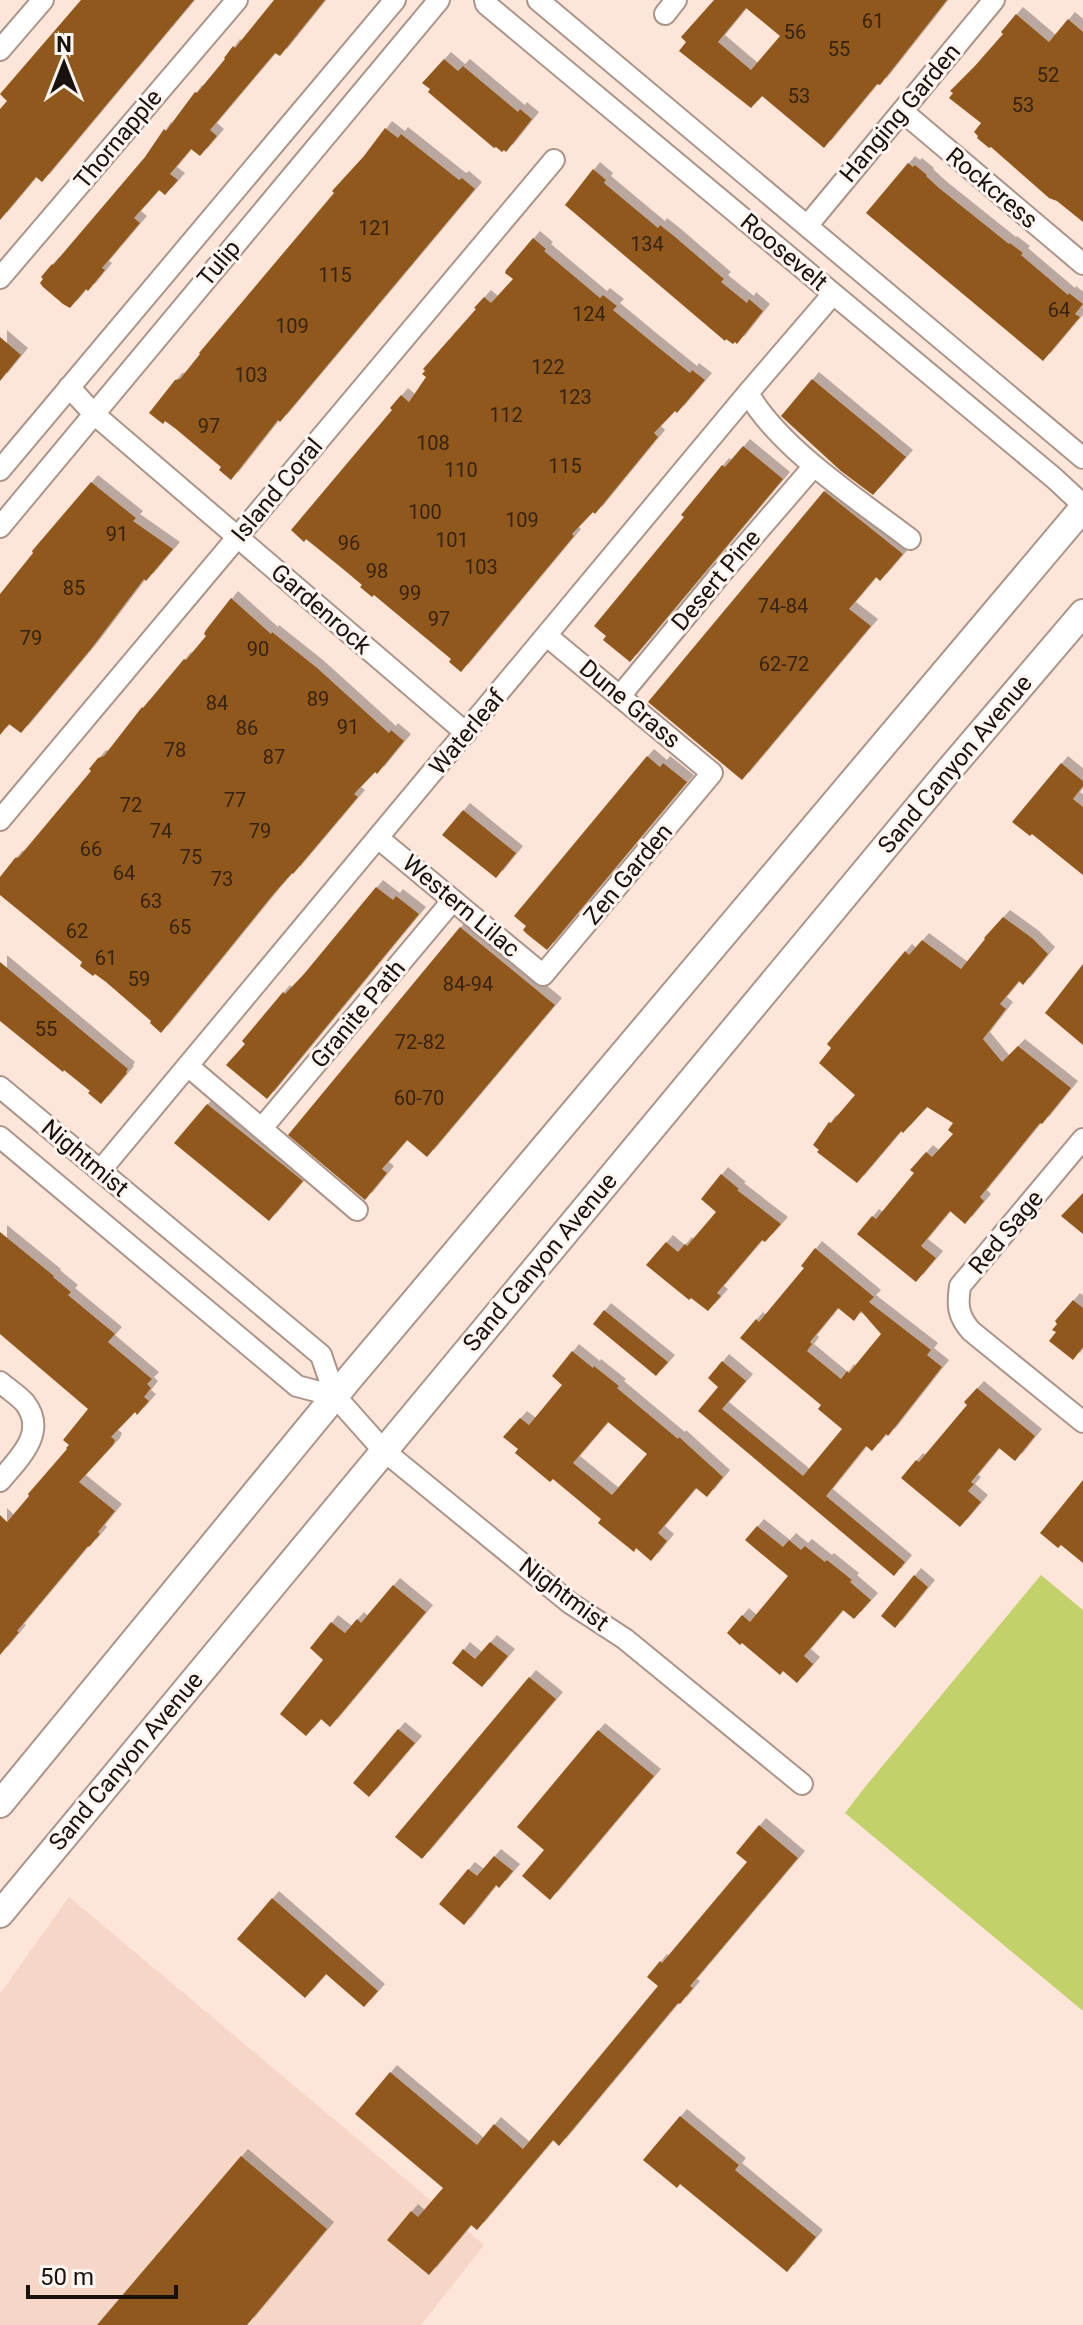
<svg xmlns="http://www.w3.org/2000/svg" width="1083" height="2325" font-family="Roboto,sans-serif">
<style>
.built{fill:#f5d6c7}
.green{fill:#c3d16b}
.building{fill:#90581c;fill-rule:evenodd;filter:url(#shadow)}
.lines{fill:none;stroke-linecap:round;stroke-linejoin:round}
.minor-casing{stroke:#ab958a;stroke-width:24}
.major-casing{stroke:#ab958a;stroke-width:30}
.minor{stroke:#fff;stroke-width:20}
.major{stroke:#fff;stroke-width:26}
.labels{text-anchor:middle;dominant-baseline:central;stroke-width:6;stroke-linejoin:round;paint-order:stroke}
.number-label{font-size:20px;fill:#372312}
.street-label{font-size:24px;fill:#19110e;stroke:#fff5f1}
</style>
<defs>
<filter id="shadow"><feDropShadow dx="7" dy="-7" stdDeviation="0" flood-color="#0004"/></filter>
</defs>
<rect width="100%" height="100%" fill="#fde5da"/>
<path class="built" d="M69,1897L484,2245L421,2325H0V1994Z"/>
<path class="green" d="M1041,1575L1083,1610V2011L845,1813L865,1787Z"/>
<path class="building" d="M81,0H194L42,182L36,177L0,220V109L7,101L0,94Z
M274,0H325L280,56L275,53L210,130L217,136L200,156L191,149L170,174L178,180L165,195L159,190L134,218L140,223L102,268L105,270L88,291L86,289L70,308L63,304L43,287L40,283L43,279L41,277L52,264L53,265L145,157L164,129L166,131L195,92L197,93L225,59L224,58L233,46L235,48Z
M714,0H947L880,85L877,84L824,148L762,96L751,108L679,51L686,42L681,37ZM746,8L780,36L751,70L718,42Z
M1016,14L1049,42L1068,19L1083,32V222L1057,201L1049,198L991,147L989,148L977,138L978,136L974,132L981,123L949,98L953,93L950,91L974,67L1003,34L1001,32Z
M444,59L458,71L463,66L518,112L520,109L532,119L506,152L504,150L502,152L496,147L494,148L428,92L430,89L422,83Z
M385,128L398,138L401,134L459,180L462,178L475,189L280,422L278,420L231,480L219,470L221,467L176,429L165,421L163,424L149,413L175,380L180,379L200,354L199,353L334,193L332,191L364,156Z
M908,163L913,167L915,165L927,175L926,176L939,188L1009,244L1010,243L1023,253L1021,255L1068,295L1069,293L1083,304L1075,314L1080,317L1043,361L866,213Z
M593,169L606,180L604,183L658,228L660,225L674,236L724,279L721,282L747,303L749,299L763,311L737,344L735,342L733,344L726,339L725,341L565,205Z
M533,238L546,249L544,251L600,298L603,295L617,306L613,310L653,343L690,373L692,370L705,380L677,413L675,411L654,433L658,437L595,514L593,512L572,534L574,536L461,672L449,662L451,659L374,595L372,597L360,587L362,585L343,569L306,539L304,542L291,530L392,410L390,408L401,395L409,402L426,377L422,374L425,371L423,369L476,309L474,308L484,297L491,303L513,279L505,273L506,270Z
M0,337L21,355L0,381Z
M812,379L906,457L873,495L841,471L781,416Z
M743,446L783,479L630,662L603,640L606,636L594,626L684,517L681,515L722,465L725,467Z
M91,482L136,518L133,521L173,549L146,581L144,579L91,649L21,733L9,724L0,735V594L33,553L32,551Z
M824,491L903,554L880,581L876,577L849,609L871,626L742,780L648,702Z
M231,598L271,634L272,632L316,667L389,733L391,730L404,741L377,774L375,772L354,794L358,797L293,874L292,873L272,896L161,1033L150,1023L151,1021L106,982L95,974L93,976L80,966L82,962L0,895V877L15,858L19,857L91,771L89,769L98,758L104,756L142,707L143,708L184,659L186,660L206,636L204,634L206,630Z
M647,756L660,767L663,763L687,782L547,950L527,934L523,930L526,926L514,916Z
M1061,763L1083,781V786L1073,799L1083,807V875L1032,834L1030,836L1012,822Z
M463,810L516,853L496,878L442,835Z
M376,887L393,900L396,896L419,914L267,1099L226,1065L245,1044L242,1041L283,992L285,994L304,974Z
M1003,917L1032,938L1048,954L1023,985L1019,981L1000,1004L1006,1009L983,1039L1002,1062L1018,1046L1071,1088L1042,1124L1040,1123L980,1197L984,1201L965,1224L950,1211L921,1246L936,1258L916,1282L857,1234L872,1216L876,1219L914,1173L910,1170L926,1152L932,1157L953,1134L948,1130L953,1123L927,1107L903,1133L901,1131L857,1183L817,1152L819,1150L813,1145L829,1122L831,1123L855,1095L819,1063L831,1048L827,1044L905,951L909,955L922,940L961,969L985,939L984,938Z
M460,927L555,1005L427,1157L407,1140L382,1169L387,1173L365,1200L288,1135Z
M0,962L128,1069L126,1072L127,1073L101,1104L88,1093L90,1091L64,1070L63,1072L0,1021Z
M1083,964V1045L1045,1013Z
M207,1104L303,1181L269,1221L174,1143Z
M721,1174L739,1189L737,1190L781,1224L765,1242L762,1240L717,1293L721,1296L708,1311L691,1298L689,1300L646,1265L666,1242L678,1252L685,1244L687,1246L716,1212L701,1199Z
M1083,1193V1234L1061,1216Z
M0,1232L54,1276L53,1277L71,1292L68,1295L115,1334L108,1342L152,1379L147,1384L151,1388L144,1397L149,1401L137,1415L135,1412L111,1437L115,1440L113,1445L79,1482L115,1511L98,1532L100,1534L89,1547L88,1546L17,1631L19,1632L0,1655V1515L7,1522L29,1496L28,1494L67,1449L66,1448L69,1445L63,1440L88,1409L0,1334Z
M815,1248L874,1297L869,1302L931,1350L927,1355L942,1367L888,1436L886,1434L872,1451L866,1446L826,1496L905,1562L894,1576L698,1411L718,1387L708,1378L722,1361L746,1381L722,1409L803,1476L842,1429L818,1409L821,1405L740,1338L756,1319L759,1322L804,1268L801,1266ZM838,1308L854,1321L861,1311L881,1334L849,1373L847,1371L841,1379L807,1351L812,1344L810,1342Z
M1073,1300L1083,1308V1347L1073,1360L1049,1341L1056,1332L1052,1330L1057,1324L1055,1321Z
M604,1310L668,1362L656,1376L593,1324Z
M572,1351L593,1368L594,1366L619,1386L617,1388L678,1439L679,1437L723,1477L707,1497L696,1488L658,1533L667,1541L651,1561L636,1548L634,1552L598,1523L601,1519L553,1479L550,1482L515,1453L518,1449L503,1437L520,1418L529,1425L562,1385L552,1376ZM608,1422L647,1454L612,1495L573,1463Z
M977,1388L1035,1436L1015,1461L999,1448L971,1482L974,1484L968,1491L981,1502L960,1527L901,1478L916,1460L919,1462L967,1405L964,1402Z
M1083,1480V1563L1061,1545L1058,1548L1040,1533Z
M757,1526L783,1547L789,1540L801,1550L805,1546L825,1562L827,1560L852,1580L850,1582L871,1600L854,1619L843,1610L804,1656L813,1664L797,1683L783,1671L780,1675L742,1643L740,1645L727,1633L742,1615L750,1622L788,1576L745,1540Z
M914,1575L928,1587L895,1628L881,1616Z
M393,1585L426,1612L330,1727L321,1719L306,1736L280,1714L323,1660L310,1648L331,1622L345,1633L357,1619L361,1623Z
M490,1642L508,1656L482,1687L452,1663L463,1649L475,1659Z
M529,1677L556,1699L422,1859L395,1837Z
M398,1729L415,1743L369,1797L353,1783Z
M598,1730L654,1776L550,1900L522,1876L544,1850L517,1827Z
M759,1825L798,1858L690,1986L693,1988L680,2004L678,2003L559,2146L553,2140L477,2230L471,2225L429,2275L387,2240L411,2211L418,2217L443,2188L355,2114L390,2072L477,2145L494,2124L523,2149L658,1986L647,1977L660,1961L662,1963L747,1862L736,1853Z
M494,1856L513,1871L499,1888L496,1885L464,1925L439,1904L468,1869L477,1876Z
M272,1898L378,1991L364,2007L326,1974L305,1998L237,1939Z
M680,2116L739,2165L735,2170L816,2237L787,2272L680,2184L677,2188L643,2160Z
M241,2156L327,2229L247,2325H97Z"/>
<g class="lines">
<g class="minor-casing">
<path id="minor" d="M485,0L486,4L1054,478L1083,505
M538,0L1083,458
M665,14L676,0
M0,50L43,0
M902,111L1083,264
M807,226L994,0
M0,278L237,0
M69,387L94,414L466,733
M748,393C779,448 859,500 910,539
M0,470L395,0
M0,527L439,0
M620,696L719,576L814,466
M0,820L554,160
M378,838L543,975L712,773L547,636
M188,1066L357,1210
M0,1087L321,1355L335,1396L383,1450L570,1603L625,1639L802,1784
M262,1128L453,900
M0,1137L297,1386L335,1396
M1083,1139L960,1286C957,1306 958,1316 971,1331L1083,1422
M100,1171L748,393L833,294
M0,1382C8,1389 18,1395 25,1403C48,1433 18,1459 0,1481"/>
</g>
<g class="major-casing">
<path id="major" d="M0,1804L349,1379L1083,508
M0,1914L944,776L1083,613"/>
</g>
<use href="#minor" class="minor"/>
<use href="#major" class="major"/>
</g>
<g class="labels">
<g class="number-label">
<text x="873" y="21">61</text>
<text x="795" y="32">56</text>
<text x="839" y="49">55</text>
<text x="1048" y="75">52</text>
<text x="799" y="96">53</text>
<text x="1023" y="105">53</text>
<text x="375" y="228">121</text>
<text x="647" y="244">134</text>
<text x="335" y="275">115</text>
<text x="1059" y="310">64</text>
<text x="589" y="314">124</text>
<text x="292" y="326">109</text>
<text x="548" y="367">122</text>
<text x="251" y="375">103</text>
<text x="575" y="397">123</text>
<text x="506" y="415">112</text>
<text x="209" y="426">97</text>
<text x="433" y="443">108</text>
<text x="565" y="466">115</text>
<text x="461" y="470">110</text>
<text x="425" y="512">100</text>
<text x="522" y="520">109</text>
<text x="117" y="534">91</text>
<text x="452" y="540">101</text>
<text x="349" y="543">96</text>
<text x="481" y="567">103</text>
<text x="377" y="571">98</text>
<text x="74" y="588">85</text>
<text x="410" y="593">99</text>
<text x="783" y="606">74-84</text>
<text x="439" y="619">97</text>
<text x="31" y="638">79</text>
<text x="258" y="649">90</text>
<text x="784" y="664">62-72</text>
<text x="318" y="699">89</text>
<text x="217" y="703">84</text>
<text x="348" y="727">91</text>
<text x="247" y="728">86</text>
<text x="175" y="750">78</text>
<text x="274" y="757">87</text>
<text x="235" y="800">77</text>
<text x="131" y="805">72</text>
<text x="161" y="831">74</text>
<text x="260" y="831">79</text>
<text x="91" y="849">66</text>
<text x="191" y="857">75</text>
<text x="124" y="873">64</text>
<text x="222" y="879">73</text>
<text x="151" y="901">63</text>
<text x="180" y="927">65</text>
<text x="77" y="931">62</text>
<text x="106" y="958">61</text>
<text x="139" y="979">59</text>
<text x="468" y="984">84-94</text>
<text x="46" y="1029">55</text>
<text x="420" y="1042">72-82</text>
<text x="419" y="1098">60-70</text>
</g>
<g class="street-label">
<text transform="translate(900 113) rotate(-50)">Hanging Garden</text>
<text transform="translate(118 139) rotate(-50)">Thornapple</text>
<text transform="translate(992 188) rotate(40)">Rockcress</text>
<text transform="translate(784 252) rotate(40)">Roosevelt</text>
<text transform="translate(219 263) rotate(-50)">Tulip</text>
<text transform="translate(277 490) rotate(-50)">Island Coral</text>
<text transform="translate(716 580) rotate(-50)">Desert Pine</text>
<text transform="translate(321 609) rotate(41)">Gardenrock</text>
<text transform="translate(630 704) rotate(40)">Dune Grass</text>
<text transform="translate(467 732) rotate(-50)">Waterleaf</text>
<text transform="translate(955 764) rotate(-50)">Sand Canyon Avenue</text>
<text transform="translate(628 874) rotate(-50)">Zen Garden</text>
<text transform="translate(461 906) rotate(40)">Western Lilac</text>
<text transform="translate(358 1014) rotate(-50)">Granite Path</text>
<text transform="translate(85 1158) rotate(40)">Nightmist</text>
<text transform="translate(1006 1232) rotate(-50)">Red Sage</text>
<text transform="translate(540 1262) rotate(-50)">Sand Canyon Avenue</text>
<text transform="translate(564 1594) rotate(37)">Nightmist</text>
<text transform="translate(126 1761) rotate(-50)">Sand Canyon Avenue</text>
</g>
</g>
<g transform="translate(64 64)" stroke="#fff5f1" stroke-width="6" paint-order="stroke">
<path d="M0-6L14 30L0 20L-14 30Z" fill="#19110e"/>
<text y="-12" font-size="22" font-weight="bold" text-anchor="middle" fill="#19110e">N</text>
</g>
<path d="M28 2285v12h148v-12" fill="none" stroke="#19110e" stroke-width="4"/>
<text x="40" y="2285" font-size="24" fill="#19110e" stroke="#fff5f1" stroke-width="6" paint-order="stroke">50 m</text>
</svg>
